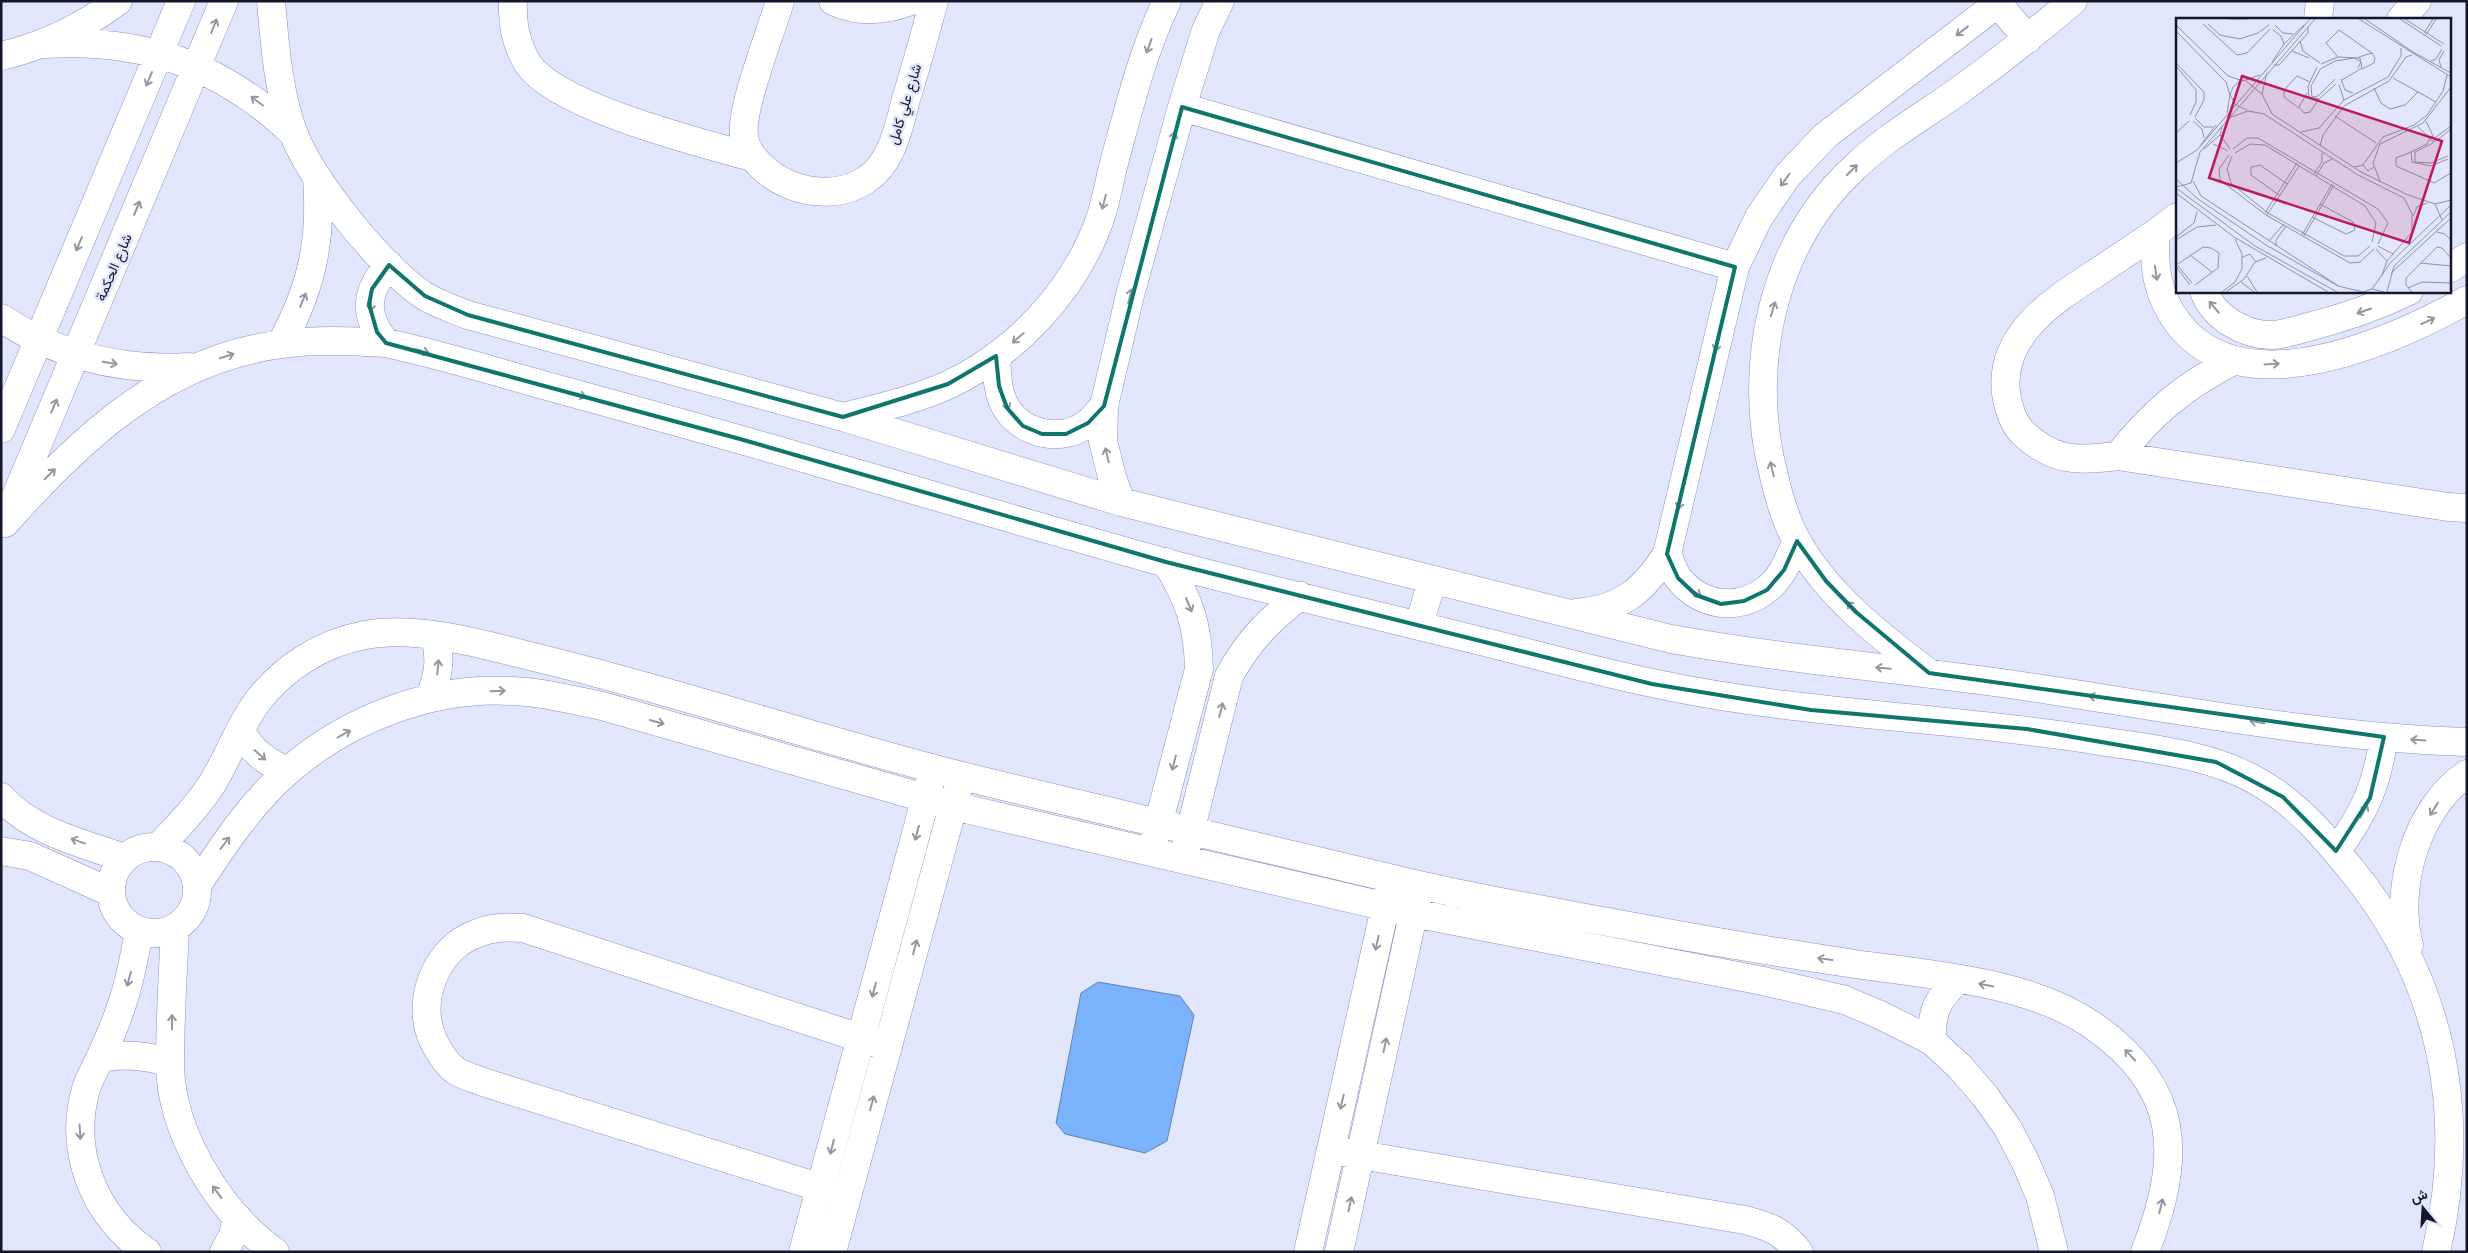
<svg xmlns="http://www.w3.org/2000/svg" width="2468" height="1253" font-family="Inter,Vazirmatn,sans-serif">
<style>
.building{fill:#7ab2fb;stroke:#6383ae}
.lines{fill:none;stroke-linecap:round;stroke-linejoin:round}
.minor-casing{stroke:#8992c5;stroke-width:29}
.minor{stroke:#fff;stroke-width:28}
.oneway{stroke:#95979f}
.marked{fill:none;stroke:#0f766e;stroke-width:4;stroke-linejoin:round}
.labels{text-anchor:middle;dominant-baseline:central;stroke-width:5;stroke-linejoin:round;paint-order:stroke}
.street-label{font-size:14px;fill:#14172a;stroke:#e1e6fc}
.inset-road{fill:none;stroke:#8f93a8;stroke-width:1}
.view{fill:#c2185b;fill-opacity:0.15;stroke:#c2185b;stroke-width:2.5}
.inset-edge{fill:none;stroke:#14172a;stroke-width:2.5}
</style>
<rect width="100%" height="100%" fill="#e1e6fc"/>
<path class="building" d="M1098,982L1180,996L1194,1015L1167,1141L1145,1153L1065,1134L1056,1123L1081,993Z"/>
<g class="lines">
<g class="minor-casing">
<path id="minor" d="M271,1C275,46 278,90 293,132C312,182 380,265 423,295C437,304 453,309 468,315L843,417L1121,502L1671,639C1788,660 1906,669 2023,686C2170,708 2318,737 2467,742
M513,1C512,23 516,45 528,64C557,107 701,143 752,157
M780,1C771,32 740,109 744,136C745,147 753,158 760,165C793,199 858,204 885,160C896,142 901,119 906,99C916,67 925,34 934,1
M833,1C859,13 885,11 911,1
M1998,4L2028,39
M2318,19L2320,1
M2401,19L2417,1
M44,44C144,38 221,65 293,133
M1,56C44,46 83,27 118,1
M1182,107L1735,267
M2177,217L2156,233C2153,267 2157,295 2178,323C2243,409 2393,341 2467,300
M2156,233C2135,247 2114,261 2093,275C2051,302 1999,336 2006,393C2008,405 2012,421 2021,431C2052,462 2077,461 2118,456L2448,507L2467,508
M2449,269L2467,257
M2204,291C2213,317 2244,335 2271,335C2283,335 2297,330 2308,327C2344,318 2376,307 2409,291
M1,318C58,356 122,371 189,367
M386,343C363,316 365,291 389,265
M281,344C312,287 322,241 317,177
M996,356C997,373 997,394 1007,409C1024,435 1063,443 1088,423C1094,418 1099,411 1104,406
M843,417C878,408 915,400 948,385C1016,353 1073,292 1099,222C1106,203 1109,182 1114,163C1129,108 1142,53 1167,1
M1,429L181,1
M2118,456C2152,413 2184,386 2233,361
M1121,502L1112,477L1103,441L1104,406L1130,295L1182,107L1206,30L1220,1
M13,503L224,1
M5,523C73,447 151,371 254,349C297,339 342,340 386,343C443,355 499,373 554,388C642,412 730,436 817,462C933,495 1047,530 1163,562C1259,588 1356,610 1452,634C1520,650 1588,670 1657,684C1803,715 1953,717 2100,741C2152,749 2208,754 2255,780C2297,803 2325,837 2354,873C2443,983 2468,1115 2436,1252
M1667,554C1671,562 1673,572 1679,579C1701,606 1738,612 1767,589C1782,578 1789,558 1797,541
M1576,613C1622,609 1643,591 1667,554L1735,267L1759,217L1788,175L1825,136L2001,1
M1419,625L1432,581
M1929,673C1881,637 1827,595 1797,541C1786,522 1779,498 1774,476C1746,368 1771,244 1855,167C1886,137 1925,115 1960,90C1999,62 2036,32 2073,1
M429,698C439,676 441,659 435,636
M240,730C252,751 265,762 288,771
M1,797C32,832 82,843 124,858
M1154,840L1199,669C1198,625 1189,599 1166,562
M159,846C178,827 197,807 212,784C228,757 239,727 257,702C284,667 322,643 365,635C421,624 495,648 550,661C679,693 806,735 935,769C1003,787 1072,802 1141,819C1232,840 1324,863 1415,884C1488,901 1562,913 1635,927C1708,941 1782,953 1855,964C1931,975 2028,981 2092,1025C2182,1087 2182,1157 2145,1252
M111 890a43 43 0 1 1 86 0a43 43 0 1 1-86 0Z
M1186,848L1229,676C1249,640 1268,621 1300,596
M1,851L30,856L110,892
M2336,851C2365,813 2377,784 2384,737
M198,884C224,844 252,802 288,771C347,719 433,686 512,691C543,692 572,700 602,706L953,806L1413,913L1763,981L1845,1000L1880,1015L1932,1041L1960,1067L1985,1096L2007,1127L2025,1161L2040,1196L2054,1252
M175,929C173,973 170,1018 170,1062C170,1132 219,1212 275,1252
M139,931C135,954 131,976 124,998C118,1018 109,1039 100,1058C96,1068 89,1078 86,1089C68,1151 94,1216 147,1252
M2409,945C2394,888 2416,808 2467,774
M1932,1041C1931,1012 1937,1000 1957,980
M100,1058C125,1053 146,1055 170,1063
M1331,1150L1745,1220C1771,1227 1782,1231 1799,1252
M847,1196L483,1082C474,1078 462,1076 455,1070C445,1063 438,1050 433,1040C415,1001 436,947 478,933C493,927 507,927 523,928L888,1047
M224,1252L233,1235L237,1217
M803,1252L930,782
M832,1252L958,788
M1308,1252L1389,890
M1339,1252L1417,897"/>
</g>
<use href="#minor" class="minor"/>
</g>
<defs><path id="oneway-shaft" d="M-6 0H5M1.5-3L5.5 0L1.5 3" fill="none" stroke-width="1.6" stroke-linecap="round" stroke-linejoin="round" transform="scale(1.25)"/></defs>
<g class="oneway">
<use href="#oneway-shaft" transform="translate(214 26) rotate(-68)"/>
<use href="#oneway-shaft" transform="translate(1962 31) rotate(142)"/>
<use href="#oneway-shaft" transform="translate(1149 46) rotate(110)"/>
<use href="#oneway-shaft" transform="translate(149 79) rotate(113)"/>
<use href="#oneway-shaft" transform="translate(257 101) rotate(-143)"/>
<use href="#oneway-shaft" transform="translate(1173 139) rotate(-74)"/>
<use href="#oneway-shaft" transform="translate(1852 170) rotate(-45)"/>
<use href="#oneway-shaft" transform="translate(1785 180) rotate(126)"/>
<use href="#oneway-shaft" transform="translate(1104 202) rotate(105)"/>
<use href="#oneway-shaft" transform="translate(137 208) rotate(-67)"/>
<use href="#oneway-shaft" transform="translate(79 244) rotate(113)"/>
<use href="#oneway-shaft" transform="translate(2156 273) rotate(81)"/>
<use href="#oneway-shaft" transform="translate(1130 296) rotate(-76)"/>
<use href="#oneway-shaft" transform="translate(303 300) rotate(-67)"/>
<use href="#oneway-shaft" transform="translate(371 304) rotate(92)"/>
<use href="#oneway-shaft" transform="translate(2214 307) rotate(-130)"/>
<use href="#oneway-shaft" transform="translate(1773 309) rotate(-73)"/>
<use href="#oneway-shaft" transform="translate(2364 311) rotate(161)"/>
<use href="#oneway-shaft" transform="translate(2428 321) rotate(-25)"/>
<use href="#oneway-shaft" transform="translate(1018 338) rotate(139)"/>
<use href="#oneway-shaft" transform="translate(1717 344) rotate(103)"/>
<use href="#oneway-shaft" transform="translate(422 351) rotate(15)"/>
<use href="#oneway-shaft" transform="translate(227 356) rotate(-17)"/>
<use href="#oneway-shaft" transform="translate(110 363) rotate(10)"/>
<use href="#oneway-shaft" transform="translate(2272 364) rotate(-4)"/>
<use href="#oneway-shaft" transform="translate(579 395) rotate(15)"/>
<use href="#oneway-shaft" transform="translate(1006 403) rotate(65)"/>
<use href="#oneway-shaft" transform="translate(54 406) rotate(-67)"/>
<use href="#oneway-shaft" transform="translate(1107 455) rotate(-104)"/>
<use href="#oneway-shaft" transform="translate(1772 469) rotate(-104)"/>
<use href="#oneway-shaft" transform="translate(50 474) rotate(-45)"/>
<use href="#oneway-shaft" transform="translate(1680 502) rotate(103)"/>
<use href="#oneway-shaft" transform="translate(1695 592) rotate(35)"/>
<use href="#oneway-shaft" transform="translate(1189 605) rotate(67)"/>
<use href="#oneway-shaft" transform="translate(1852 607) rotate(-135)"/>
<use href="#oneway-shaft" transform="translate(438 667) rotate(-84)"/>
<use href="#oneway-shaft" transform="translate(1883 668) rotate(-174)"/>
<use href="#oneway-shaft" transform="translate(498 691) rotate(-2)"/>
<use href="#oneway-shaft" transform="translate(2096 697) rotate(-172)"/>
<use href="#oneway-shaft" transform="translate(1221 710) rotate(-76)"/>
<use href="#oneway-shaft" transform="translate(657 722) rotate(16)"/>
<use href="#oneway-shaft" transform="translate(2257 722) rotate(-171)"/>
<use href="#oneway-shaft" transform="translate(344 734) rotate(-29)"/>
<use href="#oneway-shaft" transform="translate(2418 740) rotate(-176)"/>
<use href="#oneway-shaft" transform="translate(260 755) rotate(41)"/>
<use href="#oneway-shaft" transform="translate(1174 763) rotate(104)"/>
<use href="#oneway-shaft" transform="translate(2434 809) rotate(122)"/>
<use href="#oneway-shaft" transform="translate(2364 811) rotate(-62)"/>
<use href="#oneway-shaft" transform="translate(917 833) rotate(105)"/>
<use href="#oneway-shaft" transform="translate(78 841) rotate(-160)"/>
<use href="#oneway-shaft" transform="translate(225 843) rotate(-53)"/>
<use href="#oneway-shaft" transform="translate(1377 943) rotate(103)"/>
<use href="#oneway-shaft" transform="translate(915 947) rotate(-75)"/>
<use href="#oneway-shaft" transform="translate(1825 959) rotate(-172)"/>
<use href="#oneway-shaft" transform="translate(129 979) rotate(105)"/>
<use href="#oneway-shaft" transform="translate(1986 985) rotate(-169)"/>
<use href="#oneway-shaft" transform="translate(874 990) rotate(105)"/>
<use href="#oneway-shaft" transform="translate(172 1022) rotate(-90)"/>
<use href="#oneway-shaft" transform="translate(1385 1045) rotate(-78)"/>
<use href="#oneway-shaft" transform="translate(2130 1055) rotate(-133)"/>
<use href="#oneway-shaft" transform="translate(1342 1102) rotate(103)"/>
<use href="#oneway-shaft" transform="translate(872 1103) rotate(-75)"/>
<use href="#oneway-shaft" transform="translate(80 1132) rotate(87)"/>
<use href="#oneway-shaft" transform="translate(832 1147) rotate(105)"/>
<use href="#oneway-shaft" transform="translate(217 1192) rotate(-126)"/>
<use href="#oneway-shaft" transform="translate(1350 1204) rotate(-78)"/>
<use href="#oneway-shaft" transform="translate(2161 1206) rotate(-76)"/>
</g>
<path class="marked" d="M1182,107L1735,267L1667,554L1678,578L1696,595L1721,604L1744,601L1767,590L1784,570L1797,541L1826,581L1856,612L1929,673L2384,737L2370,798L2336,851L2283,797L2216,762L2027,729L1811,710L1652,684L1166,562L740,439L386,343L377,332L369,304L372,289L389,265L425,296L468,315L843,417L948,384L996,356L999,386L1007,408L1023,426L1042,434H1066L1088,423L1104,406Z"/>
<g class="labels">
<g class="street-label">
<text transform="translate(904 104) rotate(-73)">شارع علي كامل</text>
<text transform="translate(113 267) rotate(-67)">شارع الحكمة</text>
</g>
</g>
<g transform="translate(2176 18)">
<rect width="275" height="275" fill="#e1e6fc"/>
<path class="inset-road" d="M53,1H71M183,1L275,59M189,1L237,34L275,55M224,1L265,28M229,1L268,26M27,6L61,37L71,35L94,11M32,6L44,17L64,21L82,15L93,7M0,7L52,58L67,63L84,57M99,7L107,15L117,16M97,12L105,18L108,26M0,13L50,64L54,77L51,95M248,15L257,1M250,17L260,1M124,23L127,33L144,45M116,33L133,40M162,39L150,25L163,12L196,35M183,39L196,35L199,40L198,45L186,51M255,43L260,41L266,31M96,44L108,26L128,7M0,45L28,74V82L19,99M145,46L162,39L184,40L186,50L166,62M98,47H103L132,15V9M0,48L20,72V84L14,97M141,49L132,68L133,79L143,81L160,66M265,49L263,42L268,33M145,50L135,68L136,79L142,78L159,61M146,50L159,43L178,40L185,44L182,50M91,55L86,76L96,96L185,154L232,177L259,186L275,182M217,60L260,84M165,61L169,72L177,75M64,63L57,69L54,77L60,87L71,92M70,63L86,76M163,67L168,82M198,70L205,85L214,91L229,87L242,74M131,75L123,89L128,95L134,94L143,81M123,90L108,79V72L121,58L134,64M159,98L200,125M19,100L28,109H37M53,100L72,93L88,96L182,157L228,180L236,196V214L211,243L206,257M17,103L26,111L28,120M250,103L257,118M242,109L254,120M125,114L143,110L168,82L212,59L225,38V30M0,115L13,103M44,117L54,131M260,119L275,108M254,122L258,124L260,120L255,118L251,126L235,134L236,144L255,148L272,141M260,123L275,111M257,125L239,134V144L255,145L272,138M37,126L52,133M24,128L40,107M144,128L147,117L168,88L213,63L230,39L236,37M28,131L44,117L46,108M57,131L71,120H82L202,191L212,205L202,226M235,134L220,140V148L258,165L275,155M59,135L74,126L89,127L189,188L200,205L196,224M53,137L43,151L44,162L90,197L174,245L184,244L198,231M56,138L51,151L55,165L92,195L168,238H182L194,228M0,145L21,132L134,1M187,147L192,153L198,149M178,149L187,147L207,119L238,107L251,97L267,73L271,57M138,156L146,144V135M140,158L148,145L156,141M0,161L22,181L90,227L162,268L187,274M17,163L25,178L161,267M204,163L197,145L204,126L247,105L275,69M0,169L15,165L24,134L139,1M0,170L79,228L161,274M0,175L58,219L152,274M103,177L75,157V149L84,147L111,166M259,186L266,202M89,195L121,145M91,197L123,148M237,198L241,189L251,185M136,199L170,216L179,212L177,204L144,186M261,214L269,216L275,222M126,217L156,166M128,218L158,167M0,219L18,205L21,194M0,222L21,209L40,207M93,223L108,206M100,228V222L110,208M202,228L217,236M200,231L211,243M14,237L36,254M67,239L74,236L79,243M244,245L275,248M2,246L27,229L35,230L43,235L42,250L19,267M2,248L16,265M1,250L14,267M215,255L275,200M71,258L81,274M65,264L78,274M232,270L246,264L275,265M196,271L215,244L275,187M46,274L59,264L66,251V236L59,221M50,274L68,261L79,244L90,240M187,274L196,271L208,274M211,274L218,248L275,194M236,274L230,267V260L261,229L266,230L275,240"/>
<path class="view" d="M66,58L266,123L233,225L33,160Z"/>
<rect width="275" height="275" class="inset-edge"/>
</g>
<rect width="2468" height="1253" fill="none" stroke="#14172a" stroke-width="5"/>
<g transform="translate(2423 1208) rotate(342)" stroke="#e1e6fc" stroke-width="4" paint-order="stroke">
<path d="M0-4L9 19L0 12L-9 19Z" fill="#14172a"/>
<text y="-8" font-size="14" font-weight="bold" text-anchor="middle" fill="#14172a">ش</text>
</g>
</svg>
